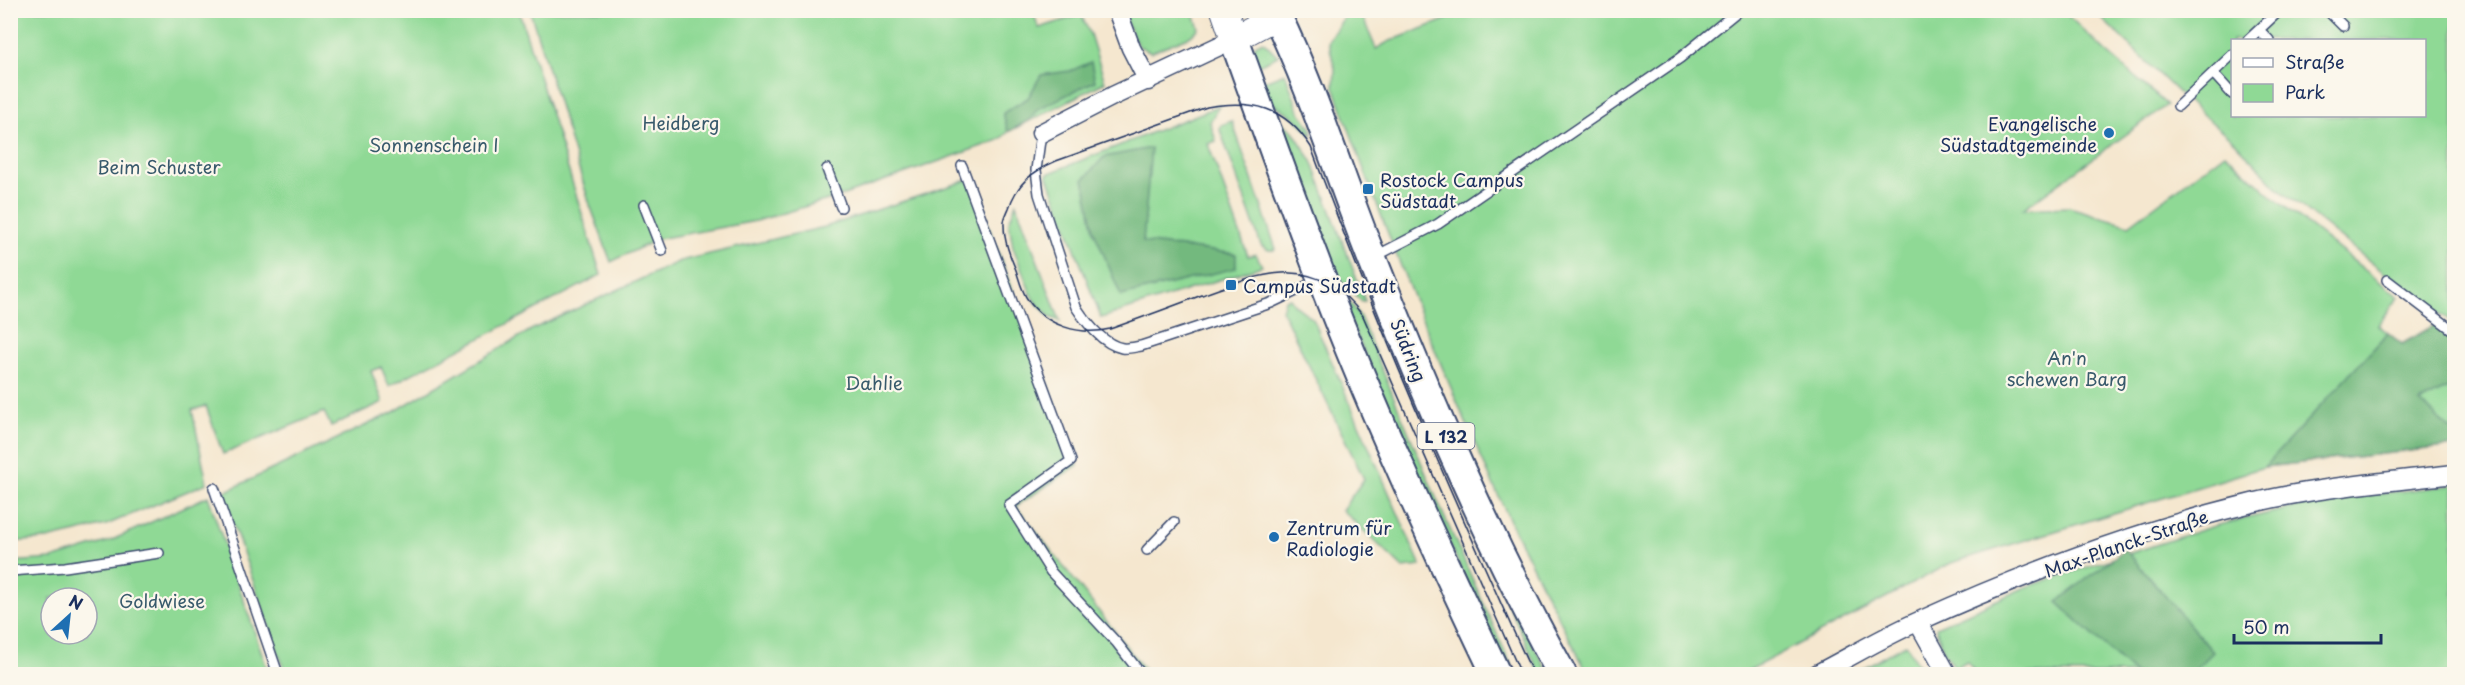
<svg xmlns="http://www.w3.org/2000/svg" width="2465" height="685" font-family="'Playpen Sans',sans-serif">
<style>
.green{fill:#8fd995;stroke:#55847a;stroke-width:1.5;fill-rule:evenodd}
.forest{fill:#73b97e;stroke:#47746e;stroke-width:1.5}
.lines{fill:none;stroke-linecap:round;stroke-linejoin:round}
.service-casing{stroke:#3c4b6f;stroke-width:12}
.minor-casing{stroke:#3c4b6f;stroke-width:21}
.secondary-casing{stroke:#3c4b6f;stroke-width:28}
.primary-casing{stroke:#3c4b6f;stroke-width:32}
.service{stroke:#fff;stroke-width:9}
.minor{stroke:#fff;stroke-width:18}
.secondary{stroke:#fff;stroke-width:26}
.primary{stroke:#fff;stroke-width:28}
.tram{stroke:#1b2f5e;stroke-width:1.5}
.poi-dot{fill:#1f6fb2;stroke:#fbf7ec;stroke-width:2}
.labels{text-anchor:middle;dominant-baseline:central;stroke-width:4.5;stroke-linejoin:round;paint-order:stroke}
.shield{fill:#fbf7ec;stroke:#5e6b89;stroke-width:1.5}
.shield-label{font-size:16px;font-weight:bold;fill:#1b2f5e}
.park-label{font-size:18px;fill:#385a6c;stroke:#fbf7ec}
.poi-label{font-size:18px;fill:#1b2f5e;stroke:#fbf7ec;text-anchor:start}
.street-label{font-size:18px;fill:#1b2f5e;stroke:#fbf7ec}
</style>
<rect width="100%" height="100%" fill="#fbf7ec"/>
<filter id="ink" filterUnits="userSpaceOnUse"><feTurbulence type="fractalNoise" baseFrequency=".0167" numOctaves="2"/><feDisplacementMap in="SourceGraphic" scale="12" xChannelSelector="R" yChannelSelector="G"/><feConvolveMatrix kernelMatrix="1 2 1 2 8 2 1 2 1" color-interpolation-filters="sRGB"/></filter>
<filter id="wash" filterUnits="userSpaceOnUse"><feTurbulence type="fractalNoise" baseFrequency=".008" numOctaves="4" result="noise"/><feDisplacementMap in="SourceGraphic" scale="24" xChannelSelector="R" yChannelSelector="G"/><feGaussianBlur stdDeviation="1.35" result="paint"/><feColorMatrix in="noise" values="0 0 0 0 0 0 0 0 0 0 0 0 0 0 0 0 0 1.4 0 .05"/><feComposite in="paint" operator="in"/></filter>
<g filter="url(#wash)">
<rect width="100%" height="100%" fill="#f5e7cf"/>
<path class="green" d="M11,10L519,11L601,275L389,386L381,367L371,371L383,402L331,426L324,412L223,454L206,406L192,410L207,483L106,525L47,539L11,542Z
M1032,10L1039,28L1081,15L1090,34L1105,82L1008,132L999,140L838,197L756,221L658,239L611,262L590,205L530,11Z
M1354,10L1360,11L1376,49L1388,42L1468,11H2063L2106,52L2167,105L2023,209L2069,207L2129,225L2225,153L2274,198L2399,297L2378,325L2402,344L2435,325L2454,341V446L2264,467L1951,563L1742,674H1588C1554,609 1519,543 1489,475C1432,348 1380,218 1334,87L1335,68L1328,41L1347,13Z
M1121,11H1193L1199,28L1191,36L1151,52L1138,46Z
M2094,11H2454V324L2402,286L2404,284L2395,278L2393,280L2277,187L2236,143L2186,100ZM2232,40H2424V116H2232Z
M1263,41L1278,56L1256,66L1253,51L1255,45Z
M1285,73L1299,111L1312,129V136C1299,120 1287,110 1269,103L1262,82Z
M1219,106L1210,122L1216,141L1208,144L1248,256L1256,254L1262,266L1101,318L1047,174Z
M1274,117L1293,131L1312,161L1365,301L1362,302L1343,282L1332,277Z
M1232,121L1276,249C1269,252 1266,249 1261,245L1220,130L1221,125Z
M971,179L1078,465L1016,506L1148,674H286L222,493L392,413L531,330L680,261L825,227Z
M1016,203L1060,321L1050,317L1033,299L1013,247L1009,222Z
M1339,296L1353,306L1360,317L1440,507L1515,674H1508Z
M1290,298L1295,305L1313,319L1421,566L1403,568L1342,510L1364,479L1282,310L1285,300Z
M2454,485V674H1976L1967,661L1955,668L1944,651L1936,629V627L2026,587L2214,526L2326,500Z
M208,496L269,674H11V562L52,559L110,541ZM51,598H87V634H51Z
M1496,577L1549,674H1540Z
M1906,644L1923,674H1852Z"/>
<path class="forest" d="M1091,62L1095,81L1038,109L1028,121L1008,132L1003,113L1028,98L1041,75L1070,71Z
M1151,148L1143,242L1236,254V268L1121,296L1094,231L1084,179L1104,157Z
M2435,325L2454,341V385L2420,402L2454,432V446L2264,467L2388,333L2402,344Z
M2125,549L2213,652L2191,674H2135L2057,602Z"/>
</g>
<g filter="url(#ink)">
<g class="lines">
<g class="service-casing">
<path id="service" d="M2327,10L2343,26
M2259,30L2269,40
M2248,40L2280,10
M2213,73L2232,94
M2178,106L2232,55
M1041,133L1036,170L1039,194L1076,307C1086,322 1102,344 1122,348C1127,349 1135,347 1141,346L1271,303L1319,280
M962,166L1071,461L1009,505L1051,572L1117,643L1141,674
M827,169L841,207
M644,205L662,251
M1376,256L1438,224L1680,58L1739,10
M2387,280L2454,331
M214,488L278,674
M1147,550L1174,522
M10,571L65,567L159,553"/>
</g>
<g class="minor-casing">
<path id="minor" d="M1117,10L1131,48L1148,81
M1041,133L1113,96L1234,39
M1918,622L1947,674
M1817,674C1850,657 1883,637 1917,622C2025,573 2137,531 2252,503C2318,487 2387,482 2454,474"/>
</g>
<g class="secondary-casing">
<path id="secondary" d="M1224,10L1234,39L1277,16L1275,10"/>
</g>
<g class="primary-casing">
<path id="primary" d="M1277,16C1315,95 1340,179 1373,261C1429,402 1489,542 1562,674
M1234,39C1263,119 1291,199 1322,279C1373,413 1434,544 1496,674"/>
</g>
<use href="#service" class="service"/>
<use href="#minor" class="minor"/>
<use href="#secondary" class="secondary"/>
<use href="#primary" class="primary"/>
<path class="tram" d="M1521,674L1363,316C1316,252 1265,272 1202,295C1171,307 1141,318 1110,329C1080,336 1046,326 1028,300C1022,292 1019,279 1016,270C1010,256 1004,241 1004,225C1003,220 1007,213 1009,208C1017,183 1033,171 1056,161L1207,107C1253,99 1285,107 1311,147C1377,326 1454,501 1533,674"/>
</g>
</g>
<g class="poi-dot">
<circle cx="2109" cy="133" r="6"/>
<rect x="1362" y="183" width="12" height="12" rx="3"/>
<rect x="1225" y="279" width="12" height="12" rx="3"/>
<circle cx="1274" cy="537" r="6"/>
</g>
<g class="labels">
<rect class="shield" x="1417.5" y="423" width="57" height="26" rx="4.5"/>
<g class="shield-label">
<text x="1446" y="436">L 132</text>
</g>
<g class="park-label">
<text x="681" y="122">Heidberg</text>
<text x="434" y="144">Sonnenschein I</text>
<text x="159" y="166">Beim Schuster</text>
<text x="2067" y="357">An'n<tspan x="2067" dy="21">schewen Barg</tspan></text>
<text x="874" y="382">Dahlie</text>
<text x="162" y="600">Goldwiese</text>
</g>
<g class="poi-label">
<text x="2097" y="123" text-anchor="end">Evangelische<tspan x="2097" dy="21">Südstadtgemeinde</tspan></text>
<text x="1380" y="179">Rostock Campus<tspan x="1380" dy="21">Südstadt</tspan></text>
<text x="1243" y="285">Campus Südstadt</text>
<text x="1286" y="527">Zentrum für<tspan x="1286" dy="21">Radiologie</tspan></text>
</g>
<g class="street-label">
<text transform="translate(1409 350) rotate(68)">Südring</text>
<text transform="translate(2126 543) rotate(-19)">Max-Planck-Straße</text>
</g>
</g>
<rect width="2465" height="685" fill="none" stroke="#fbf7ec" stroke-width="36"/>
<rect x="2231" y="39" width="195" height="78" fill="#fbf7ec" stroke="#a1a7b3" stroke-width="1.5"/>
<rect x="2243" y="58" width="30" height="9" fill="#ffffff" stroke="#a1a7b3" stroke-width="1.5"/>
<text x="2285" y="69" font-size="18" fill="#1b2f5e">Straße</text>
<rect x="2243" y="84" width="30" height="18" fill="#8fd995" stroke="#a1a7b3" stroke-width="1.5"/>
<text x="2285" y="99" font-size="18" fill="#1b2f5e">Park</text>
<g transform="translate(69 616) rotate(27)"><circle r="28" fill="#fbf7ec" stroke="#a1a7b3" stroke-width="1.5"/>
<path d="M0-4.5L10 22L0 15L-10 22Z" fill="#1f6fb2"/>
<text y="-9" font-size="16" font-weight="bold" text-anchor="middle" fill="#1b2f5e">N</text>
</g>
<path d="M2234 634v9h147v-9" fill="none" stroke="#1b2f5e" stroke-width="3"/>
<text x="2243" y="634" font-size="18" fill="#1b2f5e" stroke="#fbf7ec" stroke-width="4.5" paint-order="stroke">50 m</text>
</svg>
